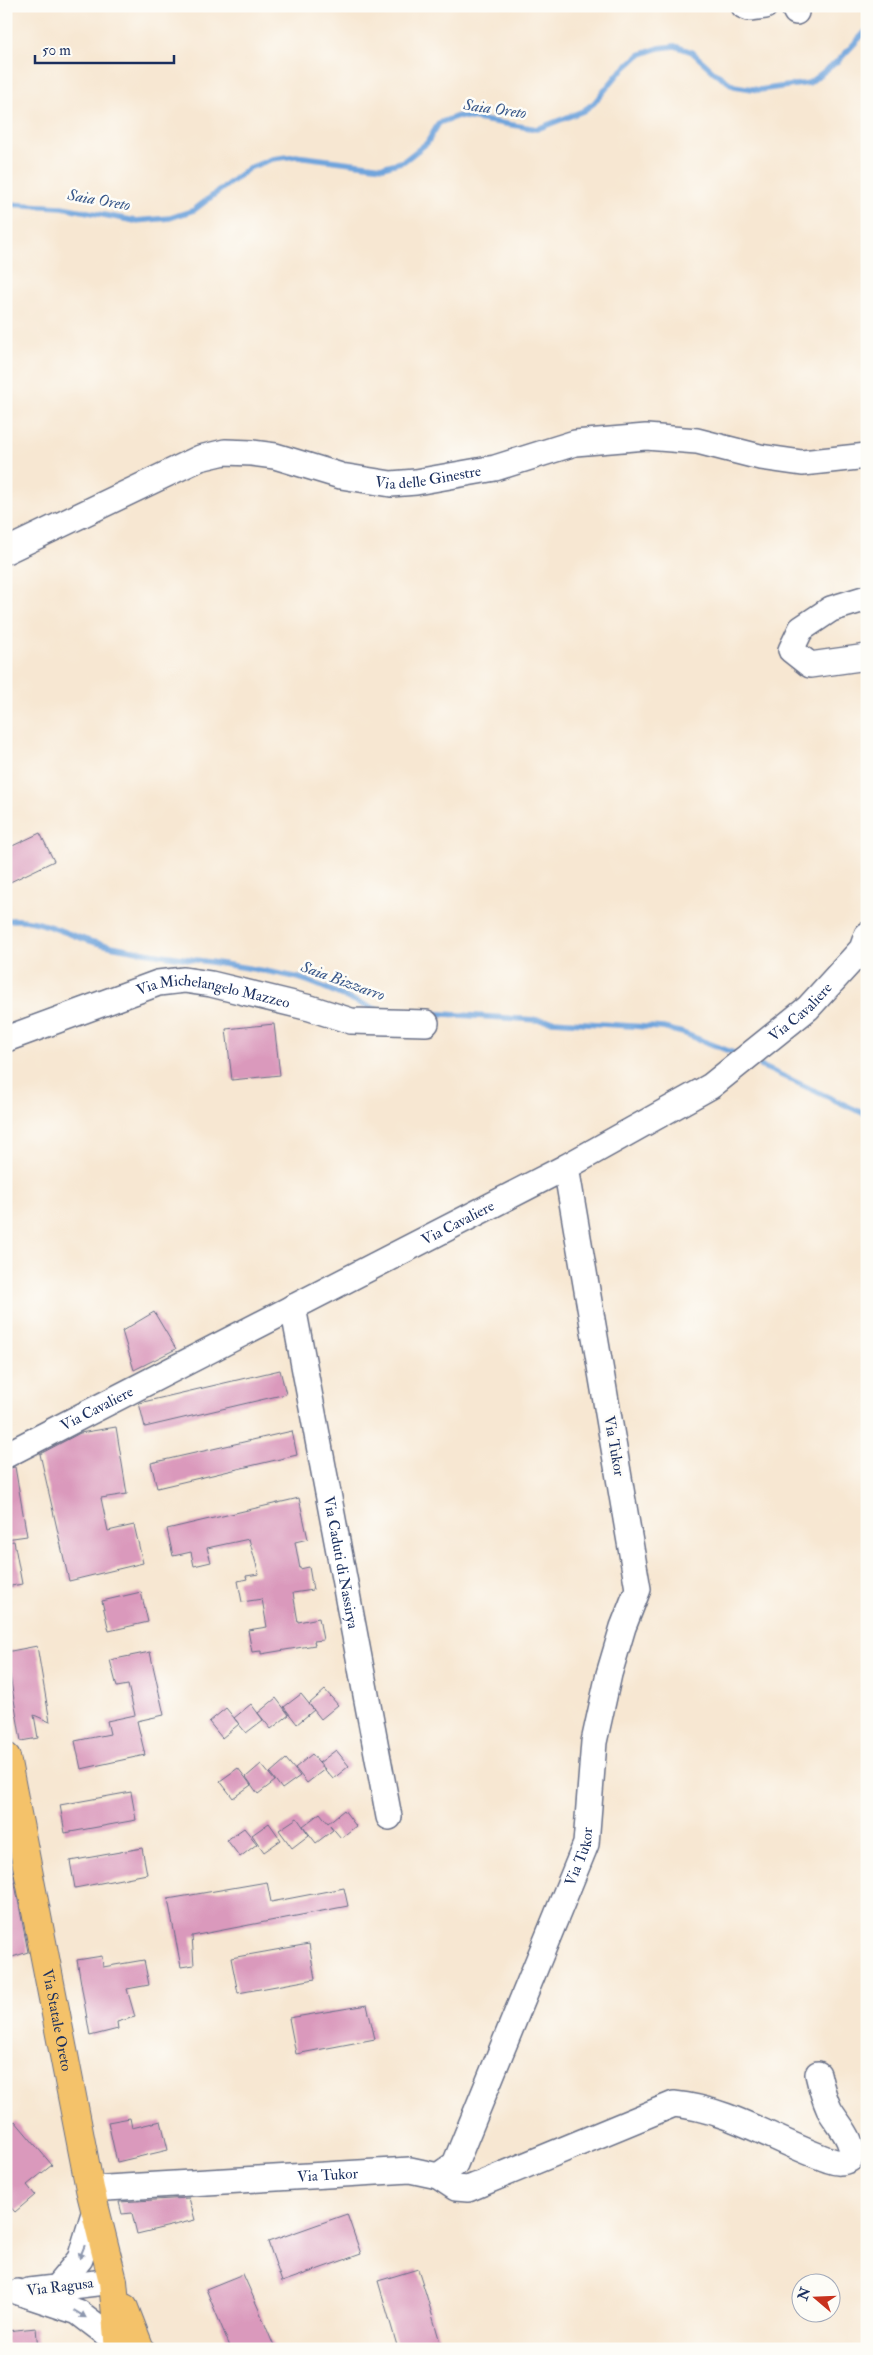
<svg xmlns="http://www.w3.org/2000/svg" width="873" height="2355" font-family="'IM FELL Double Pica',serif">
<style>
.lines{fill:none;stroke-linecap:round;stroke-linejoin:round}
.stream{stroke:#70a4dc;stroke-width:5.5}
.building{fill:#da99bc}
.minor-casing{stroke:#686f87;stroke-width:28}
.major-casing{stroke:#686f87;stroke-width:30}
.minor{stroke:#fff;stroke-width:25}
.major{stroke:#f4c26a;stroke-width:28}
.oneway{fill:#8d97ae}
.labels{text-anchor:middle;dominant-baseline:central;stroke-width:5;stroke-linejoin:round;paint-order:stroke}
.street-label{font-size:15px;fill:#1b2f5e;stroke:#fdfcf7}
.water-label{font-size:16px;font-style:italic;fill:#39588a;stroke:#fdfcf7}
</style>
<rect width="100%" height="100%" fill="#fdfcf7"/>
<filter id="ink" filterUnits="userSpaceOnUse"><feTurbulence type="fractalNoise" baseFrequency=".02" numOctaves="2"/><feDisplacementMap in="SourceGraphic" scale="10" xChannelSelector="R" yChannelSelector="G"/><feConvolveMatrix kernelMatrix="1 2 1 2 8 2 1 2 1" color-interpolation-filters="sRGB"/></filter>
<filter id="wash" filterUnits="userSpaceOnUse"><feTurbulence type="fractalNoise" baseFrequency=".0096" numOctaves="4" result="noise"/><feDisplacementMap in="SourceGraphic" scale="20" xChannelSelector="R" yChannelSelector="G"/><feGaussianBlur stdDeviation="1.12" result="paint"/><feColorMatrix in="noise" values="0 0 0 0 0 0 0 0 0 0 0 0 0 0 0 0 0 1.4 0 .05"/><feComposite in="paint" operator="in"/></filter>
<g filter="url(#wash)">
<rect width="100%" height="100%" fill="#f7e7d2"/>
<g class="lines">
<path class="stream" d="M6,204L62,207L135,221L170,218L194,210L249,168L272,159L296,156L383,167L404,161L427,143L439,123L458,116L537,129L583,111L594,103L619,73L639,55L659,48L675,46L692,52L714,72L734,86L759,90L809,83L839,60L867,30
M6,921C33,914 70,937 97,943C162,958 230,962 295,977C326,985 353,1004 384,1011
M428,1013L663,1028L683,1033L734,1053
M761,1066L867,1115"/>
</g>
<g id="blocks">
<path class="building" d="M40,833L54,861L6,884V849Z
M274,1024L280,1075L232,1080L226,1029Z
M154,1312L176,1349L134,1370L122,1331Z
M280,1370L286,1394L145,1427L139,1403Z
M116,1427L127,1494L101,1498L108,1531L134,1525L143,1563L69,1581L40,1454L80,1433Z
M292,1431L297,1455L157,1488L151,1463Z
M15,1467L27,1536L6,1539V1469Z
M299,1498L308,1539L295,1542L300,1569L309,1567L313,1590L293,1593L298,1622L319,1618L323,1640L314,1641L315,1645L261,1654V1651L252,1652L248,1630L267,1627L262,1599L242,1602L238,1581L247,1579L246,1576L259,1574L249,1539L207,1548L211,1562L194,1566L191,1552L173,1556L167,1529Z
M14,1541L22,1584L6,1587V1542Z
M141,1592L148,1622L109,1631L102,1601Z
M37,1646L50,1722L34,1715L38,1738L21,1741L6,1652Z
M150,1652L164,1715L137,1721L145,1755L81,1769L75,1741L110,1734L107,1721L135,1715L128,1685L117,1687L110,1660Z
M325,1690L338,1705L321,1719L309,1704Z
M301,1694L314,1710L297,1724L284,1707Z
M276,1698L289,1715L271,1729L258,1713Z
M251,1704L263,1720L246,1733L234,1718Z
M226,1708L239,1724L222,1738L209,1722Z
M336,1750L349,1766L333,1779L319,1763Z
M312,1754L325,1769L307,1783L295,1768Z
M286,1759L300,1776L282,1789L270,1773Z
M261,1764L275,1781L258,1794L246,1777Z
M238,1768L251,1785L233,1798L220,1781Z
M131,1792L136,1820L65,1833L60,1805Z
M344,1810L356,1826L341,1838L330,1825L333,1830L316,1843L303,1826L320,1813L328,1823Z
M297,1818L309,1835L292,1848L279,1830Z
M269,1823L281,1840L264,1852L252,1835Z
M244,1828L257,1844L240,1857L227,1840Z
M142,1848L147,1874L75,1888L70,1861Z
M6,1858H10L28,1952L6,1959Z
M267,1882L271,1902L344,1888L348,1906L192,1936L194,1965L181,1967L168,1899Z
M309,1944L315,1979L238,1993L231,1958Z
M102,1956L103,1967L144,1960L149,1985L127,1989L135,2017L117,2022L118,2029L90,2036L77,1960Z
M367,2005L375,2039L296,2054L289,2018Z
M130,2118L132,2128L161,2121L168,2150L117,2162L108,2122Z
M15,2121L52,2165L27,2185L35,2195L15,2212L6,2202V2129Z
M189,2198L195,2220L137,2234L132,2213L122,2214L119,2202Z
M347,2214L361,2254L282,2282L268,2242Z
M418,2269L426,2294L442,2349H398L378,2281Z
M243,2274L259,2310L275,2349H231L206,2289Z
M36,2328L38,2349H8L6,2331Z"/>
</g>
</g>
<g filter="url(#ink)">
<use href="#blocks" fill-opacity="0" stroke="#686f87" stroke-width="1"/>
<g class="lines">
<g class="minor-casing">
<g id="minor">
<path d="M744,6L749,8L765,6"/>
<path d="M793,6L796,12"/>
<path id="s1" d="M6,551L200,458L225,452L252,453L275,456L341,476L391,484L416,482L495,468L575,443L646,437L697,441L760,457L802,463L867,456"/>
<path d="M867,598L831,609L801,629L791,650L810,665L867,657"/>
<path id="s2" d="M6,1039L158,983L184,980L211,984L310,1008L351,1021L426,1023"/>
<path id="s3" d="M293,1307L389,1817"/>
<path id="s4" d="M6,1455L566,1167L711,1086L808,1008L862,949L867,935"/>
<path d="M438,2176L456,2188L468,2189L674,2104C729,2109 777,2142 829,2160C837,2163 842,2163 850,2159C857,2142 837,2124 829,2109C824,2098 821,2087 818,2074"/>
<path id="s5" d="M90,2189L410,2170L438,2176L455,2164L586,1844L594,1742L609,1674L623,1627L638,1589L566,1167"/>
<path d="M56,2288L80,2259L95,2210"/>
<path d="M29,2291L113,2281"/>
<path d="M18,2292L78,2312L103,2331L119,2347"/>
</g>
</g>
<g class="major-casing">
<g id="major">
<path id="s6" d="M6,1757L90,2189L113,2281L119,2349"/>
<path d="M124,2308L140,2349"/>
</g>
</g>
<use href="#minor" class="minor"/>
<use href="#major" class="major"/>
</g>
<defs><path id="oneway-solid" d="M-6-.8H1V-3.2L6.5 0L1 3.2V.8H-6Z" transform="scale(1.25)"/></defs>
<g class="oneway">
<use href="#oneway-solid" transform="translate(82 2252) rotate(112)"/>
<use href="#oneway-solid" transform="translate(80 2314) rotate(32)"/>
</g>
</g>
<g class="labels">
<g class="street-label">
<text stroke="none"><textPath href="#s1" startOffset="448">Via delle Ginestre</textPath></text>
<text stroke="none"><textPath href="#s2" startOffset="218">Via Michelangelo Mazzeo</textPath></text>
<text stroke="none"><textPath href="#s4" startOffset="912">Via Cavaliere</textPath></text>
<text stroke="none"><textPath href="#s4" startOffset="508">Via Cavaliere</textPath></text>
<text stroke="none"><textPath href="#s4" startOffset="102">Via Cavaliere</textPath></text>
<text transform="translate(614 1446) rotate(80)">Via Tukor</text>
<text stroke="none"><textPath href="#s3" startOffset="260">Via Caduti di Nassirya</textPath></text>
<text stroke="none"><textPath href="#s5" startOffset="702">Via Tukor</textPath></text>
<text stroke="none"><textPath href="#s6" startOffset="268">Via Statale Oreto</textPath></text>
<text stroke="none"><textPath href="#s5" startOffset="238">Via Tukor</textPath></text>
<text transform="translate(60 2287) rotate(-7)">Via Ragusa</text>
</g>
<g class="water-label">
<text transform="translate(495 109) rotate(8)">Saia Oreto</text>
<text transform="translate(99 200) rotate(10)">Saia Oreto</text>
<text transform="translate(343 981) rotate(20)">Saia Bizzarro</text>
</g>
</g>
<rect width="873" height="2355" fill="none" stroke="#fdfcf7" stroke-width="25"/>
<g transform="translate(816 2298) rotate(289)"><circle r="24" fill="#fdfcf7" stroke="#a3aaba"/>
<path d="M0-4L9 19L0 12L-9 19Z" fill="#c8321e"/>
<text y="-8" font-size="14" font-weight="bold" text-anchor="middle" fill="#1b2f5e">N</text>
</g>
<path d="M35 55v8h139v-8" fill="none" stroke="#1b2f5e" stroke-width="2.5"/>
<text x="42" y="55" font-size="15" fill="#1b2f5e" stroke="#fdfcf7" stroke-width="4" paint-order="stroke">50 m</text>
</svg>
